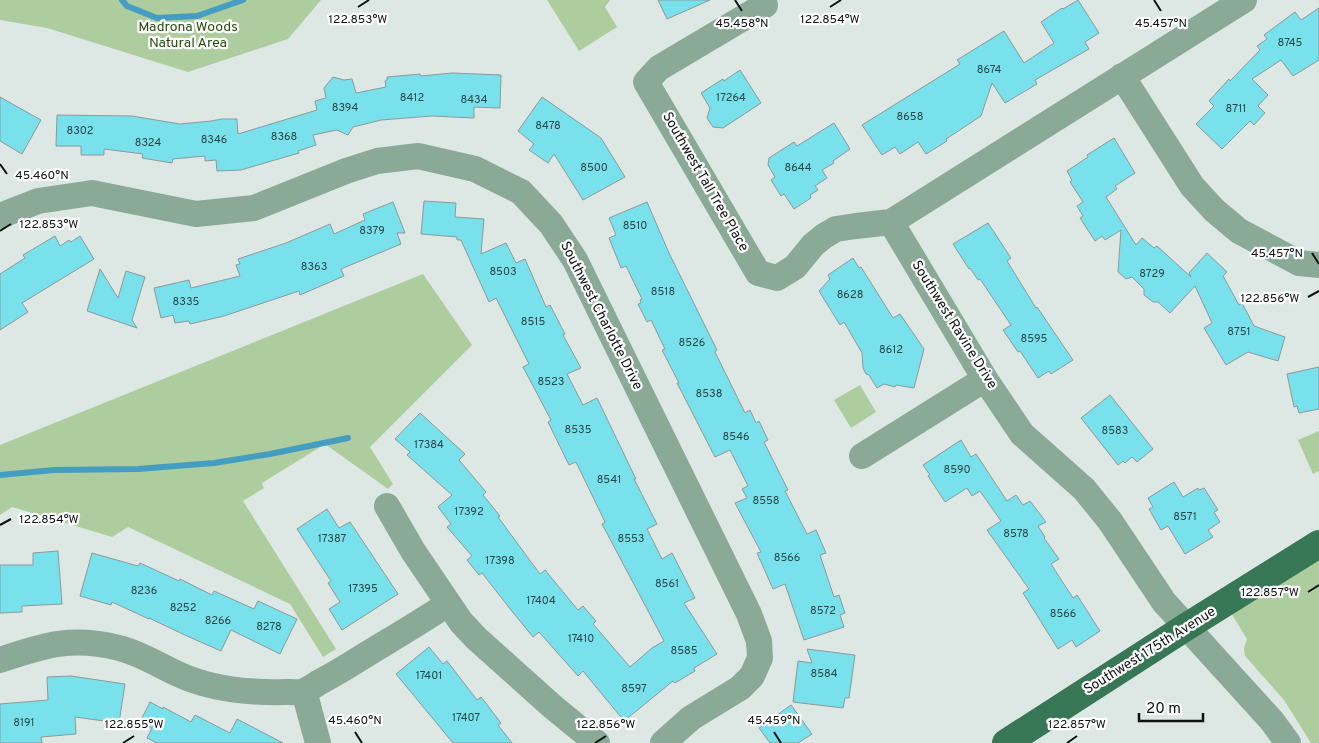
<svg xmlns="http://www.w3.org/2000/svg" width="1319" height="743" font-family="Overpass,sans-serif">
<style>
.green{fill:#adcd9e}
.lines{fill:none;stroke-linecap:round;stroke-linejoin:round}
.stream{stroke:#459ec1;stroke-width:6}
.building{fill:#78e1ec;stroke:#8f999a}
.minor{stroke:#8aaa97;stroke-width:26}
.major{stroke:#387756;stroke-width:28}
.ticks{fill:none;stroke:#0e1211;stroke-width:2}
.labels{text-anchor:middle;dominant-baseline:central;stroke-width:4.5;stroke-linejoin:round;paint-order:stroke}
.number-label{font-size:11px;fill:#284648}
.park-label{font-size:14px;fill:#264d0b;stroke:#fff}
.street-label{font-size:14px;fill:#0e1211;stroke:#fff}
.ticks-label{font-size:12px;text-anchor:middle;fill:#0e1211;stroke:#fff;stroke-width:4.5;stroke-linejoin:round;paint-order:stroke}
</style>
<rect width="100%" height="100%" fill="#dde8e5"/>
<path class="green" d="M0,0H321L288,39L188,72L47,28L0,20Z
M547,0H610L605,7L617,27L579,51Z
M423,274L472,345L370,447L393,484L388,489L325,444L262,483L264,488L243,501L336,649L323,657L290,604L128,527L112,537L12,507L0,515V445Z
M860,385L876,412L851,428L834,400Z
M1319,431V471L1313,474L1298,440Z
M1319,559V743H1311L1284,700L1245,656L1244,648L1247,639L1231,613Z"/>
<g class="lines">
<path class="stream" d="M122,0L127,6L157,18L197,16L243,0
M0,475L54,470L138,469L214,463L270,454L348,438"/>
</g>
<path class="building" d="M658,0H710L667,19Z
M1078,0L1099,33L1085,42L1089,49L1035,80L1037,84L1005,103L992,83L981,116L946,139L947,141L926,154L918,142L900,154L895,147L882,155L862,125L960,64L957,60L1004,31L1024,63L1054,43L1041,22L1062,8L1063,9Z
M1319,8V60L1293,76L1281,60L1252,79L1268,95L1258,106L1265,113L1254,125L1250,121L1222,149L1196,124L1214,106L1209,101L1229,79L1230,81L1260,50L1257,46L1267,39L1264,35L1295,12L1301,20Z
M740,70L761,103L723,128L713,127L707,118L710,108L701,93L723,79L724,81Z
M452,73L501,75L500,108L474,107V118L432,116L381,120L353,127L348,135L337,130L313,135L316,145L298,151L299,153L241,170L217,171L216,160L205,161V156L173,159L172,163L142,158L143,154L104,149V155H81V146H56L57,115L132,116L180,124L211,121L222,119H237L238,134L317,110L315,101L326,98L324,88L333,77L344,80L352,79L356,93L386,87L385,81L387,80V77L420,74L421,76Z
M0,97L41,120L22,154L0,141Z
M542,97L601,138L625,177L583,200L554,154L548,163L529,150L534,144L518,131Z
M834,123L850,149L833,161L834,163L822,170L827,178L815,186L818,190L810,195L811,198L794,209L784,194L781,196L771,180L775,177L768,165L769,158L794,142L797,146Z
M1114,138L1135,173L1115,186L1117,189L1106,197L1136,245L1142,238L1154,248L1157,246L1191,277L1189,273L1207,253L1227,272L1223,276L1239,305L1242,303L1254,326L1285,337L1278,361L1248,352L1226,365L1204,328L1212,323L1195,286L1170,313L1158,302H1153L1144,295V289L1132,277L1126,279L1118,272L1121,230L1105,240L1102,236L1095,241L1080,218L1083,216L1077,206L1083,202L1070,182L1072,180L1067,171L1088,157L1087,155Z
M424,201L456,203L455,217L484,219L481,254L506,243L516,263L525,259L546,307L550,305L565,334L563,335L581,368L567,374L583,405L597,398L636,479H634L657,524L647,529L662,559L672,553L695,598L684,603L717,654L694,668L695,671L675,683L673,681L624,721L583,671L578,676L539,632L533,637L511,610L482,573L479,575L467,560L472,556L447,527L451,524L438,507L452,495L407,455L410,452L395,439L420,413L465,454L459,460L486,492L483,495L500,516L498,517L540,574L545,570L578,610L583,606L596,621L593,624L630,667L652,648L664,641L602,524L605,522L576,462L569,465L548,422L551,420L523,367L529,364L496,298L489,302L461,240H457V237L421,234Z
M393,202L405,233H397L401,244L341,269L344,276L300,295L299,291L224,316L190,324L189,321L175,323L173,315L161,318L154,288L189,280L191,288L240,276L236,265L240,264L238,259L286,243L330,224L334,234L365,220L363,214Z
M647,202L669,253L717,350L715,352L745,413L750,410L756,423L759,421L768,440L764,442L788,490L785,491L807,534L816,530L826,553L820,555L834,597L839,595L845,613L840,615L844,627L804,640L785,584L773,589L757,553L761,552L735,503L747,498L742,489L748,486L730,450L715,457L677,383H679L662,350L665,349L651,320L647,322L638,304L641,303L640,300L642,299L626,266L621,268L609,238L616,235L609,218Z
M988,223L1011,258L1007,261L1036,308L1037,307L1073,360L1051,374L1049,371L1038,378L1020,351L1018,352L1003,330L1011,325L980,279L978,280L970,268L969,269L953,244Z
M55,236L60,246L69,240L71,242L80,236L94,259L22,303L28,312L0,330V274L25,258L23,255Z
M853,258L859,268L861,267L893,318L900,314L924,349L914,388L896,385L895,387L884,384L877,388L869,375L866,374L863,368L862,353L844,322L840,325L819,291L830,279L828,275Z
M100,269L118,298L126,271L145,277L132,320L137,328L87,311Z
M1319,367V409L1299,413L1297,406L1294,407L1287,374Z
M1110,395L1153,449L1137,462L1132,457L1125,463L1123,461L1118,465L1081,418Z
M961,440L971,457L976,454L1007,501L1016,495L1023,505L1030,501L1046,522L1038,526L1045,537L1044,538L1059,559L1051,564L1073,598L1077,595L1100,631L1076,647L1072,640L1058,649L1023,593L1029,589L987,530L1001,521L980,491L972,496L967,488L945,502L928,476L930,475L923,465Z
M1174,482L1183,497L1198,488L1199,490L1204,488L1218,510L1214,512L1220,522L1208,530L1213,537L1185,554L1168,526L1161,530L1149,509L1153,507L1148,498Z
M327,509L339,528L350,522L398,594L342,630L329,609L340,602L328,583L331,581L297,529Z
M58,551L62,604L22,606V612L0,613V565H33V553Z
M92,553L138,566L140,563L179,581L180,579L212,595L214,591L254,609L258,601L297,619L280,654L231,630L221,651L187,636L149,618V619L112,602L111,605L80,596Z
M429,647L443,664L447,661L477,700L481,697L501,723L498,725L512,743H453L396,674Z
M807,649L855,655L849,698H845L843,708L793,702L798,661L812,663Z
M71,676L125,684L119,723L75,717L76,734L41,737L42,743H0V704L48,700L47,677Z
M150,702L163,709V707L191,722L195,715L230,733L237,719L283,743H157L147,738L152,728L138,726Z
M791,705L812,734L798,743H770L759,728Z"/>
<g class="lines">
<path class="minor" d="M765,5L659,68L646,82L758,273L777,278L795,267L813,245L824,236L836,229L856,226L891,222L1244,0
M1122,76L1192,186L1214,210L1239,231L1299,263L1319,265
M0,216L38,201L92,193L196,214L254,208L346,171L377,161L418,156L475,169L521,192L551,224L575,260L749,614L759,641L760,658L752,676L740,688L691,718L663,743
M891,222L985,379L1022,434L1084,489L1110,521L1164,602L1272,721L1288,743
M862,456L985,379
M387,506L413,551L461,622L476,638L553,707L597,743
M0,660C44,645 72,636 119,648C140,653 158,665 178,674C210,689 250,693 286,692C291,692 299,693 304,691C309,689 314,686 318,683C329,677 340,671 351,664C383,644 416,625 448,604
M304,691L318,743"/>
<path class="major" d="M1006,743L1186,627L1319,544"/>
</g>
<path class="ticks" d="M735,0L742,11M1154,0L1161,11M358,7L369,0M830,7L841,0M0,164L7,174M0,231L11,224M1312,253L1319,264M1308,297L1319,291M0,525L11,519M1308,592L1319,585M355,732L362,743M774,732L781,743M123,743L134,736M595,743L606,736M1067,743L1077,736"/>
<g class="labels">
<g class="number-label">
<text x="1290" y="43">8745</text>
<text x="989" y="70">8674</text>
<text x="412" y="98">8412</text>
<text x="731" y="98">17264</text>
<text x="474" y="100">8434</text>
<text x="345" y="108">8394</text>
<text x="1236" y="109">8711</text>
<text x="910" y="117">8658</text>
<text x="548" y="126">8478</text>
<text x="80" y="131">8302</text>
<text x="284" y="137">8368</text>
<text x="214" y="140">8346</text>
<text x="148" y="143">8324</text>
<text x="594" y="168">8500</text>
<text x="798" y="168">8644</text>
<text x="635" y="226">8510</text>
<text x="372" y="231">8379</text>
<text x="314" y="267">8363</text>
<text x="503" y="272">8503</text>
<text x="1152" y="274">8729</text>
<text x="663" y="292">8518</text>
<text x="850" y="295">8628</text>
<text x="186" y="302">8335</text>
<text x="533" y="322">8515</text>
<text x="1239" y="332">8751</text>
<text x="1034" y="339">8595</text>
<text x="692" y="343">8526</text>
<text x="891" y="350">8612</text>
<text x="551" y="382">8523</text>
<text x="709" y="394">8538</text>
<text x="578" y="430">8535</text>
<text x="1115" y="431">8583</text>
<text x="736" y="437">8546</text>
<text x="429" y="445">17384</text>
<text x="957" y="470">8590</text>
<text x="609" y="480">8541</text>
<text x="766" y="501">8558</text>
<text x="469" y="512">17392</text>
<text x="1185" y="517">8571</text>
<text x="1016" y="534">8578</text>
<text x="332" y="539">17387</text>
<text x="631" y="539">8553</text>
<text x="787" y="558">8566</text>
<text x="500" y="561">17398</text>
<text x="667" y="584">8561</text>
<text x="363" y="589">17395</text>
<text x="144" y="591">8236</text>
<text x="541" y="601">17404</text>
<text x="183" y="608">8252</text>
<text x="823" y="611">8572</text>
<text x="1063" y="614">8566</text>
<text x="218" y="621">8266</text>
<text x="269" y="627">8278</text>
<text x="581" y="639">17410</text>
<text x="684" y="651">8585</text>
<text x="824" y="674">8584</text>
<text x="429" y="676">17401</text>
<text x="634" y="689">8597</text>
<text x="466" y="718">17407</text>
<text x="24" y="723">8191</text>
</g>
<g class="park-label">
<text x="188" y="27">Madrona Woods<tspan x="188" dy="16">Natural Area</tspan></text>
</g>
<g class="street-label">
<text transform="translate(705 182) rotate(60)">Southwest Tall Tree Place</text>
<text transform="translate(601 316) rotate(63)">Southwest Charlotte Drive</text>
<text transform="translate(954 325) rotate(58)">Southwest Ravine Drive</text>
<text transform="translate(1150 651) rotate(-32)">Southwest 175th Avenue</text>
</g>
</g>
<g class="ticks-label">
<text x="358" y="23">122.853°W</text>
<text x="830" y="23">122.854°W</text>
<text x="742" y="27">45.458°N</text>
<text x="1161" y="27">45.457°N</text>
<text x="42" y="179">45.460°N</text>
<text x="49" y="228">122.853°W</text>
<text x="1277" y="257">45.457°N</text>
<text x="1270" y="302">122.856°W</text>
<text x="49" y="523">122.854°W</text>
<text x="1270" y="596">122.857°W</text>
<text x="355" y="724">45.460°N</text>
<text x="774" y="724">45.459°N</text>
<text x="134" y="728">122.855°W</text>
<text x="606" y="728">122.856°W</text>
<text x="1077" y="728">122.857°W</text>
</g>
<path d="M1139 713v8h64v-8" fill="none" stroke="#0e1211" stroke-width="2.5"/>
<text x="1146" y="713" font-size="15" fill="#0e1211" stroke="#ffffff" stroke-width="4" paint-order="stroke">20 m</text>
</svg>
